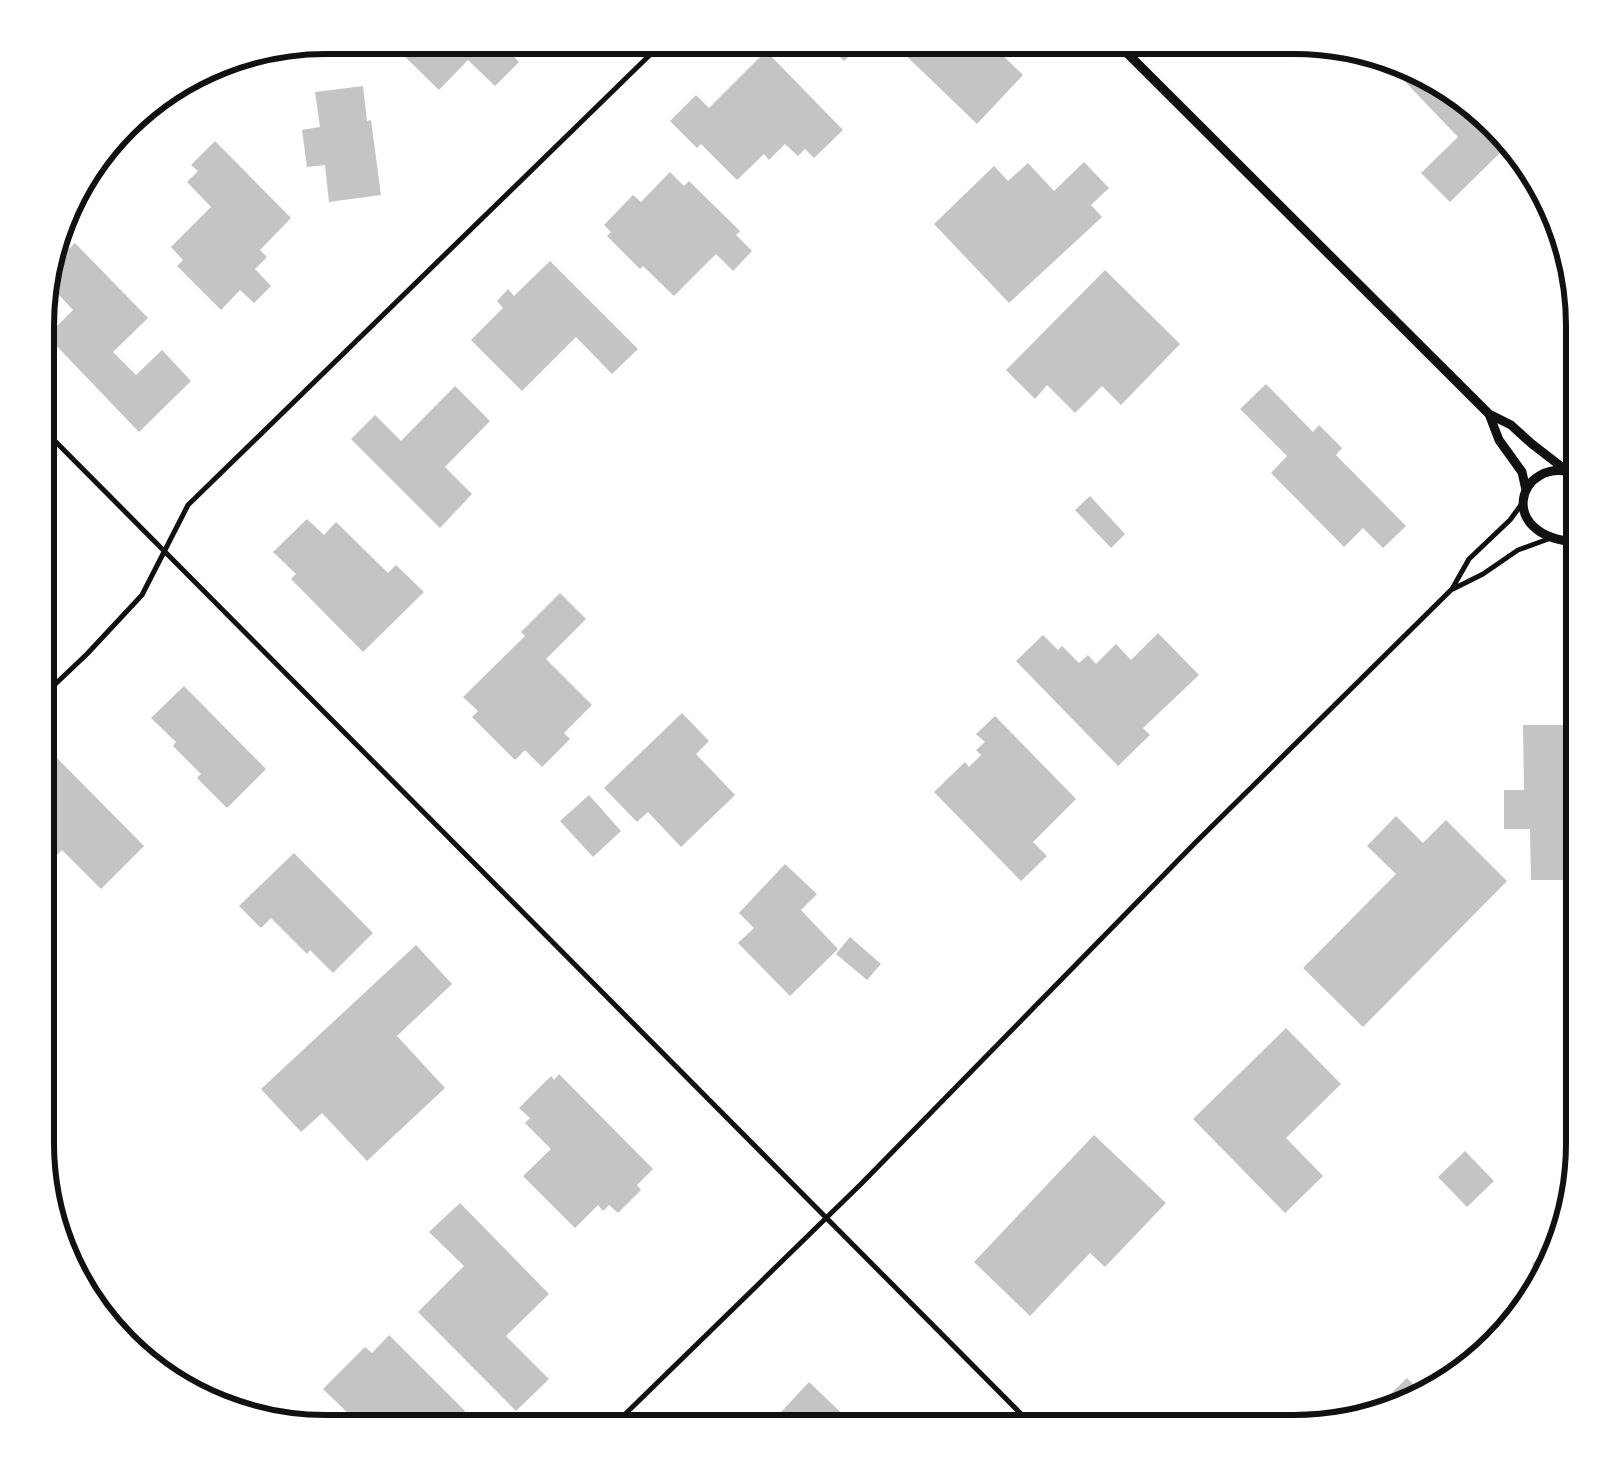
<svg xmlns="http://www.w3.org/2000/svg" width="1620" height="1469" font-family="'Asap Condensed',sans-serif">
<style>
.building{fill:#c4c4c4}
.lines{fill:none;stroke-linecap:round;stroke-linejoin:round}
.minor{stroke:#111;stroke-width:5}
.tertiary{stroke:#111;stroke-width:9}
.rim{fill:none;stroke:#111;stroke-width:6}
</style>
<rect width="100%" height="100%" fill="#fff"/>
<path class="building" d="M393,45H503L519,62L495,86L468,60L439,90Z
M828,45H860L844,61Z
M895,45H992L1023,75L977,124Z
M766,51L843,130L814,158L805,149L798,156L785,144L769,160L764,154L737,180L701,144L697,148L670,121L696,95L709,108Z
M1390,66L1419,74L1505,141L1508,145L1450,202L1421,173L1458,137Z
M363,86L367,121L371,120L381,195L329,202L325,165L307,167L302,130L320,127L315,92Z
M215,141L291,218L260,250L267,257L255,269L271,286L254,303L240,290L221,310L177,266L183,260L171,247L211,207L187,182L198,171L191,165Z
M1084,162L1109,188L1091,205L1102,217L1009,303L934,224L994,166L1008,181L1028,163L1054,191Z
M670,172L684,186L689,181L740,231L736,235L752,251L733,271L716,254L674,296L643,266L640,269L607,236L611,232L604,225L633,195L641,202Z
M75,243L148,318L113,352L136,375L162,350L191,381L139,432L47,336L73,310L59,295L47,306V289L57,260Z
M550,261L638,349L612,374L576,337L522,391L471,340L503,308L497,301L508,289L514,296Z
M1105,270L1180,344L1121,405L1102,386L1075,413L1047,385L1035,399L1006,370Z
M1266,384L1313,432L1319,425L1342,448L1336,455L1406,526L1383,548L1363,528L1344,547L1271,473L1287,456L1240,409Z
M455,386L490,421L445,467L472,494L440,528L351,439L375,415L401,441Z
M1090,496L1125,534L1111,548L1075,510Z
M307,519L324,535L336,522L388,573L396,565L424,592L363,652L291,579L296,574L273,552Z
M560,593L586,619L546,659L592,705L564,733L570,739L542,767L525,750L515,760L472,717L478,711L463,697L525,636L521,632Z
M1158,633L1199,675L1143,728L1150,735L1118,766L1016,661L1043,635L1058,650L1062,646L1079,663L1088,655L1096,664L1116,644L1131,660Z
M1573,684H1575V880H1531L1530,829H1504V790H1524L1523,725H1573Z
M184,686L266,769L227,808L197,778L201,774L173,746L176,742L151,718Z
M682,713L709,741L696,754L735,795L681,847L648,812L637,822L604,788Z
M995,716L1076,799L1033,842L1047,856L1021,881L934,792L965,762L969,767L981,755L976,750L985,742L976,734Z
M57,758L144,846L101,889L62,850L46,865V768Z
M589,795L621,831L593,857L560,821Z
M1396,816L1423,843L1446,820L1507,881L1363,1027L1303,968L1396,874L1367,846Z
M294,853L373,933L333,973L310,950L307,954L271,918L261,928L239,906Z
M785,864L817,894L801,910L838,949L790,996L738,943L754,928L739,913Z
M850,937L881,964L867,980L836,954Z
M416,945L452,984L397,1036L445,1088L367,1161L322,1113L301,1132L261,1089Z
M1286,1028L1341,1084L1286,1138L1323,1176L1285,1213L1193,1119Z
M559,1074L653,1169L637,1185L641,1190L618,1213L609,1205L603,1211L598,1205L575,1228L523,1176L551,1149L525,1123L530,1118L519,1108L551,1076L554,1080Z
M1094,1135L1166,1203L1105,1267L1090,1253L1030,1316L974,1262Z
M1465,1151L1494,1181L1467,1207L1438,1177Z
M460,1203L549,1294L506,1336L549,1379L516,1411L418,1312L464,1266L429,1232Z
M1556,1240L1546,1267L1541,1273L1532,1264Z
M389,1335L465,1411L453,1424H346L352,1417L323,1389L365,1347L372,1353Z
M1407,1378L1420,1391L1402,1402L1375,1409Z
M809,1382L853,1424H770Z"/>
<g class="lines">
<path class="minor" d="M47,433L1031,1424
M1453,589L1483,574L1518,550L1551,538
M47,692L87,654L142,595L188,505L660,45
M615,1424L861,1184L1195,843L1452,589L1469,559L1510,520L1521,505"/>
<path class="tertiary" d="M1120,46L1489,414L1511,425L1532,444L1567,471
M1489,414L1499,440L1522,472L1526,490
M1574,473C1518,456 1495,536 1575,542"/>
</g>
<path d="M0 0H1620V1469H0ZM326 54H1294A272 272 0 0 1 1566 326V1143A272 272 0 0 1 1294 1415H326A272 272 0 0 1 54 1143V326A272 272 0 0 1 326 54Z" fill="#fff" fill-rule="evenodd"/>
<path class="rim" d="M326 54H1294A272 272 0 0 1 1566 326V1143A272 272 0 0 1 1294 1415H326A272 272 0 0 1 54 1143V326A272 272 0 0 1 326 54Z"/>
</svg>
